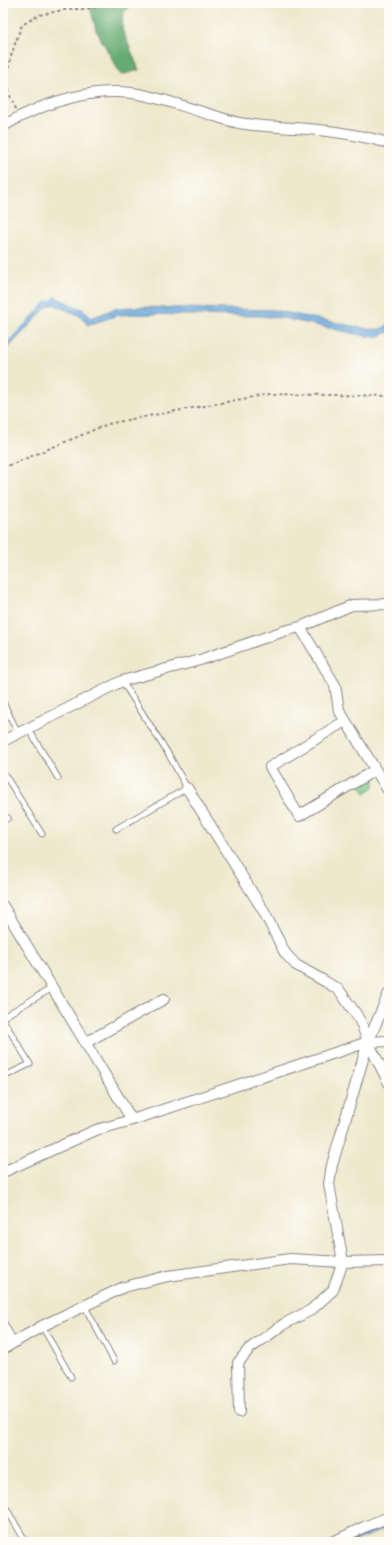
<svg xmlns="http://www.w3.org/2000/svg" width="392" height="1545" font-family="'Patrick Hand',sans-serif">
<style>
.green{fill:#7dc785;stroke:#507460}
.forest{fill:#66ac72;stroke:#446756}
.water{fill:#6ca9dd;stroke:#47668c}
.lines{fill:none;stroke-linecap:round;stroke-linejoin:round}
.stream{stroke:#6ca9dd;stroke-width:3.5}
.service-casing{stroke:#888584;stroke-width:7}
.minor-casing{stroke:#888584;stroke-width:12}
.path{stroke:#888584;stroke-width:2;stroke-dasharray:3 3;stroke-linecap:butt}
.service{stroke:#fff;stroke-width:5}
.minor{stroke:#fff;stroke-width:10}
</style>
<rect width="100%" height="100%" fill="#fdfcf7"/>
<filter id="ink" filterUnits="userSpaceOnUse"><feTurbulence type="fractalNoise" baseFrequency=".025" numOctaves="2"/><feDisplacementMap in="SourceGraphic" scale="8" xChannelSelector="R" yChannelSelector="G"/><feConvolveMatrix kernelMatrix="1 2 1 2 8 2 1 2 1" color-interpolation-filters="sRGB"/></filter>
<filter id="wash" filterUnits="userSpaceOnUse"><feTurbulence type="fractalNoise" baseFrequency=".012" numOctaves="4" result="noise"/><feDisplacementMap in="SourceGraphic" scale="16" xChannelSelector="R" yChannelSelector="G"/><feGaussianBlur stdDeviation="0.9" result="paint"/><feColorMatrix in="noise" values="0 0 0 0 0 0 0 0 0 0 0 0 0 0 0 0 0 1.4 0 .05"/><feComposite in="paint" operator="in"/></filter>
<g filter="url(#wash)">
<rect width="100%" height="100%" fill="#eee8cc"/>
<path class="green" d="M374,774V787L365,793L359,784Z"/>
<path class="forest" d="M89,3H131L123,14L122,29L139,70L121,75L96,30Z"/>
<path class="water" d="M55,297L84,310L91,318L117,308L133,307L273,310L368,329C377,330 383,330 389,323V332L377,337L366,336L283,318L259,316L132,314L118,315L88,325L80,316L53,304L47,307L3,353V349L47,307Z
M389,1521V1527L352,1542H339Z"/>
<g class="lines">
<path class="stream" d="M3,349L46,304L54,301"/>
</g>
</g>
<g filter="url(#ink)">
<g class="lines">
<g class="service-casing">
<path id="service" d="M3,702L18,733
M28,728L58,778
M3,772L42,834
M3,821L8,818
M116,829L187,788L169,755L122,681
M3,1017L52,988
M3,1020L30,1064L3,1077
M84,1305L114,1361
M42,1326L71,1377
M3,1503L26,1542"/>
</g>
<g class="minor-casing">
<path id="minor" d="M3,126C45,101 100,84 148,96C170,101 191,109 212,115C221,118 230,121 239,123C262,127 285,127 308,129C335,131 363,136 389,143
M300,627L335,685L339,710L389,792
M345,721L270,767L299,816L375,770
M3,741L122,681L200,660L284,631L300,627L352,605L389,604
M187,788L263,910L285,953L296,965L326,982L339,990L356,1014L362,1025L368,1042L389,1083
M3,906L132,1120
M85,1043L164,999
M3,1172L96,1130L132,1120L368,1042L389,1041
M3,1326L12,1343
M3,1349L42,1326L124,1287L168,1276L290,1259L343,1262L389,1261
M239,1412L238,1363L249,1349L284,1324L311,1310L333,1290L343,1262L329,1184L332,1165L368,1042L389,993
M333,1542L364,1527L389,1517"/>
</g>
<path class="path" d="M16,109C14,104 11,99 10,95C3,71 14,47 22,25L39,15L69,9H85L117,3
M3,468L108,424L132,419L270,394L389,396"/>
<use href="#service" class="service"/>
<use href="#minor" class="minor"/>
</g>
</g>
<rect width="392" height="1545" fill="none" stroke="#fdfcf7" stroke-width="16"/>
</svg>
